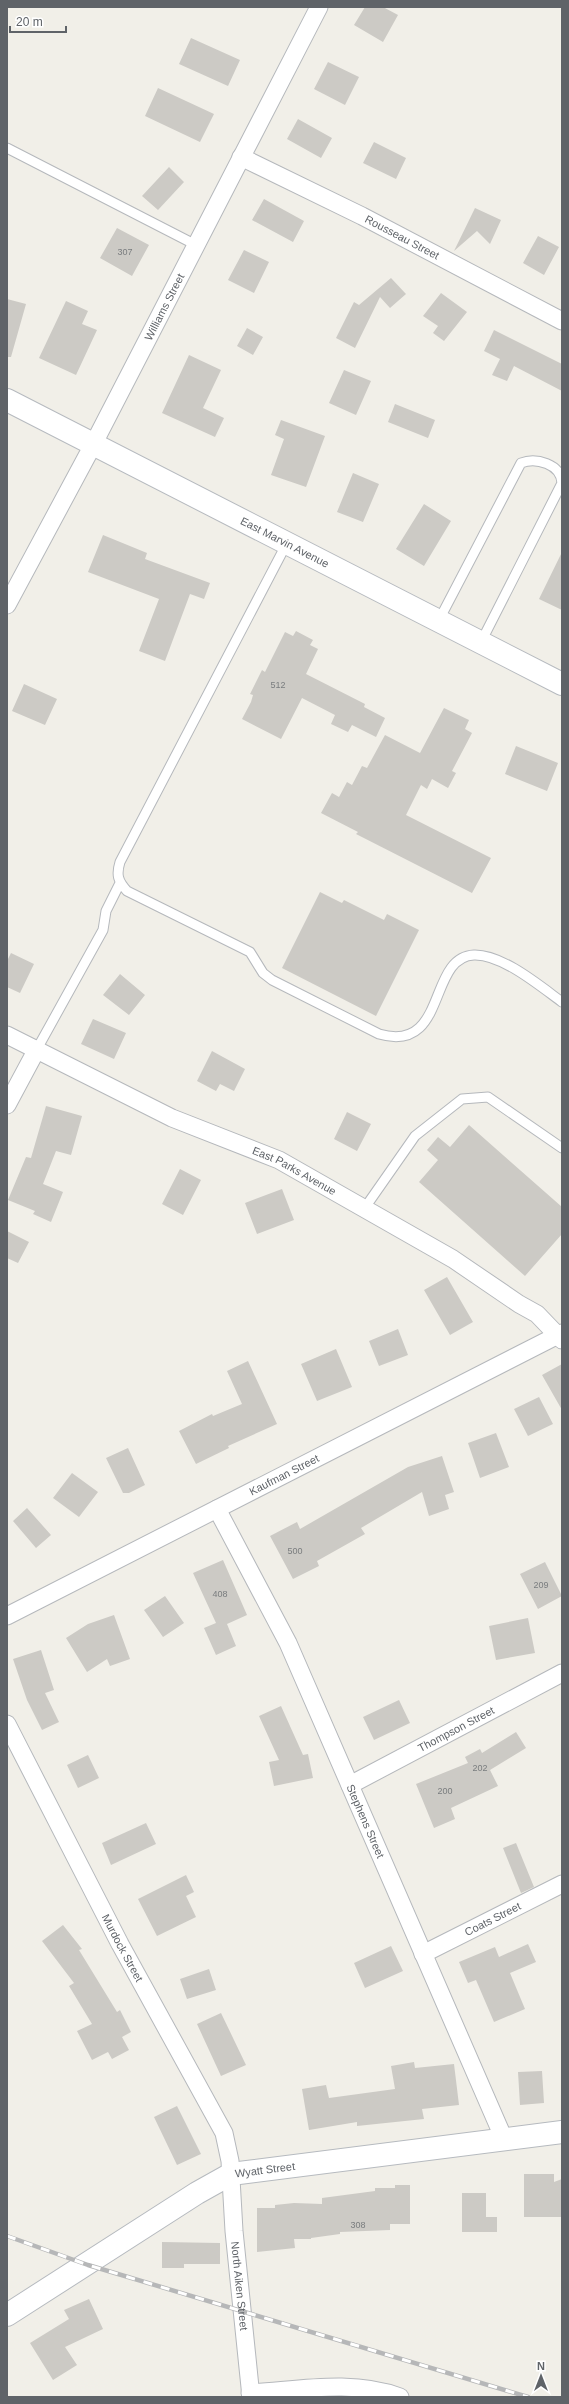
<svg xmlns="http://www.w3.org/2000/svg" width="569" height="2404" font-family="Arial,sans-serif">
<style>
.building{fill:#cccac5}
.lines{fill:none;stroke-linecap:round;stroke-linejoin:round}
.lane-casing{stroke:#b5b8bc;stroke-width:11}
.street-casing{stroke:#b5b8bc;stroke-width:19}
.secondary-casing{stroke:#b6babf;stroke-width:24}
.lane{stroke:#fff;stroke-width:9}
.street{stroke:#fff;stroke-width:17}
.secondary{stroke:#fff;stroke-width:22}
.rail-casing{stroke:#b6b7b8;stroke-width:4.5}
.rail{stroke:#fff;stroke-width:3;stroke-dasharray:9;stroke-linecap:butt}
.labels{text-anchor:middle;dominant-baseline:central;stroke-width:4;stroke-linejoin:round;paint-order:stroke}
.number-label{font-size:9px;fill:#7a7d7f}
.street-label{font-size:11px;fill:#5f6368;stroke:#fff}
</style>
<rect width="100%" height="100%" fill="#f1efe8"/>
<path class="building" d="M365,7H383L398,15L383,42L354,25Z
M191,38L240,60L228,86L179,64Z
M328,62L359,77L345,105L314,89Z
M158,88L214,114L200,142L145,116Z
M298,119L332,138L321,158L287,139Z
M374,142L406,158L396,179L363,163Z
M169,167L184,182L158,210L142,196Z
M264,199L304,221L293,242L252,220Z
M475,208L501,220L490,244L477,231L454,251Z
M117,228L149,245L132,276L100,258Z
M538,236L559,247L544,275L523,263Z
M244,250L269,262L254,293L228,280Z
M391,278L406,294L390,308L380,297L355,348L336,338L354,302L359,305Z
M441,293L467,312L444,341L433,333L438,326L423,316Z
M7,299L26,304L11,357H7Z
M66,301L88,311L82,324L97,330L76,375L39,358Z
M247,328L263,337L253,355L237,346Z
M494,330L562,364V391L514,366L507,381L492,375L500,359L484,351Z
M189,355L221,370L203,408L224,418L215,437L162,413Z
M344,370L371,381L356,415L329,403Z
M395,404L435,420L428,438L388,422Z
M281,420L325,436L306,487L271,475L284,439L275,435Z
M353,473L379,484L363,522L337,512Z
M424,504L451,521L424,566L396,549Z
M103,535L147,553L145,559L210,583L204,599L190,594L165,661L139,651L159,599L88,572Z
M562,552V610L539,599Z
M296,631L313,640L310,645L318,649L306,674L365,704L364,707L385,718L376,737L352,725L348,732L331,724L335,715L302,698L281,739L242,719L251,702L253,695L250,694L262,670L265,672L285,632L293,636Z
M24,684L57,699L45,725L12,711Z
M444,708L469,720L465,729L472,733L452,771L456,773L448,788L432,779L427,789L421,785L406,815L491,858L472,893L356,834L358,832L321,813L332,793L339,797L347,782L352,785L362,766L367,768L385,735L420,753Z
M516,746L558,763L547,791L505,774Z
M320,892L342,903L344,900L384,920L387,914L419,930L376,1016L282,968Z
M11,953L34,964L20,993L7,987V961Z
M120,974L145,995L129,1015L103,995Z
M93,1019L126,1033L114,1059L81,1044Z
M212,1051L245,1069L234,1091L220,1084L216,1091L197,1081Z
M46,1106L82,1116L71,1155L56,1151L43,1184L63,1192L51,1222L33,1214L35,1211L8,1200L26,1157L31,1158Z
M347,1112L371,1124L357,1151L334,1139Z
M469,1125L562,1207V1234L525,1276L419,1182L438,1160L427,1150L438,1137L450,1147Z
M180,1169L201,1180L183,1215L162,1204Z
M282,1189L294,1220L257,1234L245,1203Z
M7,1231L29,1242L18,1263L7,1258Z
M447,1277L473,1322L450,1335L424,1290Z
M398,1329L408,1355L379,1366L369,1341Z
M336,1349L352,1387L317,1401L301,1364Z
M248,1361L277,1424L228,1446L229,1448L196,1464L179,1431L212,1414L213,1416L242,1404L227,1371Z
M562,1364V1410L542,1375Z
M539,1397L553,1424L528,1436L514,1409Z
M496,1433L509,1467L480,1478L468,1443Z
M128,1448L145,1485L129,1493H123L106,1458Z
M442,1456L454,1492L445,1495L449,1509L429,1516L422,1492L361,1528L365,1534L317,1561L319,1566L293,1579L270,1536L297,1522L300,1529L408,1467Z
M72,1473L98,1492L79,1517L53,1498Z
M27,1508L51,1535L36,1548L13,1521Z
M223,1560L247,1615L227,1624L236,1646L216,1655L204,1628L216,1623L193,1573Z
M545,1562L562,1596L538,1609L520,1574Z
M165,1596L184,1623L163,1637L144,1610Z
M114,1615L130,1659L110,1666L107,1659L87,1672L66,1638L88,1624Z
M528,1618L535,1653L496,1660L489,1626Z
M41,1650L54,1690L45,1693L59,1722L42,1730L27,1700L13,1659Z
M399,1700L410,1723L374,1740L363,1717Z
M281,1706L303,1755L308,1754L313,1778L274,1786L269,1762L279,1760L259,1716Z
M516,1732L526,1748L490,1770L498,1786L451,1808L455,1819L434,1828L416,1784L468,1763L465,1757L480,1749L482,1753Z
M88,1755L99,1778L78,1788L67,1765Z
M146,1823L156,1844L111,1865L102,1843Z
M516,1843L534,1887L521,1893L503,1848Z
M186,1875L194,1892L186,1896L196,1917L157,1936L138,1899Z
M63,1925L82,1949L79,1950L117,2012L120,2010L131,2032L122,2037L129,2050L112,2059L108,2052L92,2060L77,2031L92,2024L69,1986L74,1983L42,1941Z
M528,1944L536,1962L510,1973L525,2009L494,2022L476,1980L468,1983L459,1962L495,1947L499,1957Z
M391,1946L403,1971L365,1988L354,1963Z
M209,1969L216,1990L187,1999L180,1979Z
M221,2013L246,2065L221,2076L197,2024Z
M414,2062L415,2068L454,2064L459,2105L422,2109L424,2119L357,2126V2122L309,2130L302,2089L326,2085L329,2098L395,2089L391,2066Z
M542,2071L544,2103L520,2105L518,2072Z
M177,2106L201,2154L177,2165L154,2117Z
M524,2174H554V2182L562,2179V2217H524Z
M395,2185H410V2224H390V2230L340,2232V2234L311,2238V2239H294L295,2248L257,2252V2208H275V2205L294,2203L322,2204V2198L375,2191V2188H395Z
M462,2193H486V2217H497V2232H462Z
M162,2242L220,2243V2264H184V2268H162Z
M89,2299L103,2329L65,2347L77,2365L53,2380L30,2343L69,2319L64,2310Z"/>
<g class="lines">
<g class="lane-casing">
<path id="lane" d="M7,148L196,245
M287,543L120,862C116,875 118,881 127,891L250,952L263,973L272,980L379,1034C448,1054 427,957 474,955C502,954 540,986 562,1002
M439,620L521,463C536,457 561,464 562,483L481,642
M37,1049L103,930L106,911L120,883
M364,1209L415,1136L462,1099L488,1097L562,1148"/>
</g>
<g class="street-casing">
<g id="street">
<path id="s1" d="M241,157L362,216L562,321"/>
<path id="s2" d="M7,605L94,443L319,7"/>
<path id="s3" d="M7,1035L172,1118L279,1160L453,1259L519,1304L537,1314L562,1340"/>
<path d="M7,1105L37,1049"/>
<path id="s4" d="M217,1509L288,1643L504,2139"/>
<path id="s5" d="M7,1616L562,1333"/>
<path id="s6" d="M7,1724L120,1944L224,2133L230,2161L234,2231L251,2397"/>
<path id="s7" d="M350,1785L562,1673"/>
<path id="s8" d="M423,1954L562,1884"/>
<path d="M250,2393C299,2390 353,2379 400,2397"/>
</g>
</g>
<g class="secondary-casing">
<g id="secondary">
<path id="s9" d="M7,400L562,684"/>
<path id="s10" d="M7,2315L197,2193L231,2174L562,2132"/>
</g>
</g>
<use href="#lane" class="lane"/>
<use href="#street" class="street"/>
<use href="#secondary" class="secondary"/>
<g class="rail-casing">
<path id="rail" d="M7,2236L88,2265L528,2397"/>
</g>
<use href="#rail" class="rail"/>
</g>
<g class="labels">
<g class="number-label">
<text x="125" y="252">307</text>
<text x="278" y="685">512</text>
<text x="295" y="1551">500</text>
<text x="541" y="1585">209</text>
<text x="220" y="1594">408</text>
<text x="480" y="1768">202</text>
<text x="445" y="1791">200</text>
<text x="358" y="2225">308</text>
</g>
<g class="street-label">
<text stroke="none"><textPath href="#s1" startOffset="180">Rousseau Street</textPath></text>
<text stroke="none"><textPath href="#s2" startOffset="337">Williams Street</textPath></text>
<text stroke="none"><textPath href="#s9" startOffset="312">East Marvin Avenue</textPath></text>
<text stroke="none"><textPath href="#s3" startOffset="318">East Parks Avenue</textPath></text>
<text stroke="none"><textPath href="#s5" startOffset="311">Kaufman Street</textPath></text>
<text stroke="none"><textPath href="#s7" startOffset="120">Thompson Street</textPath></text>
<text stroke="none"><textPath href="#s4" startOffset="346">Stephens Street</textPath></text>
<text stroke="none"><textPath href="#s8" startOffset="78">Coats Street</textPath></text>
<text stroke="none"><textPath href="#s6" startOffset="252">Murdock Street</textPath></text>
<text stroke="none"><textPath href="#s10" startOffset="299">Wyatt Street</textPath></text>
<text stroke="none"><textPath href="#s6" startOffset="617">North Aiken Street</textPath></text>
</g>
</g>
<rect width="569" height="2404" fill="none" stroke="#5f6368" stroke-width="16"/>
<g transform="translate(541 2376)" stroke="#ffffff" stroke-width="3" paint-order="stroke">
<path d="M0-3L7 15L0 10L-7 15Z" fill="#5f6368"/>
<text y="-6" font-size="11" font-weight="bold" text-anchor="middle" fill="#5f6368">N</text>
</g>
<path d="M10 26v6h56v-6" fill="none" stroke="#5f6368" stroke-width="2"/>
<text x="16" y="26" font-size="12" fill="#5f6368" stroke="#ffffff" stroke-width="3" paint-order="stroke">20 m</text>
</svg>
